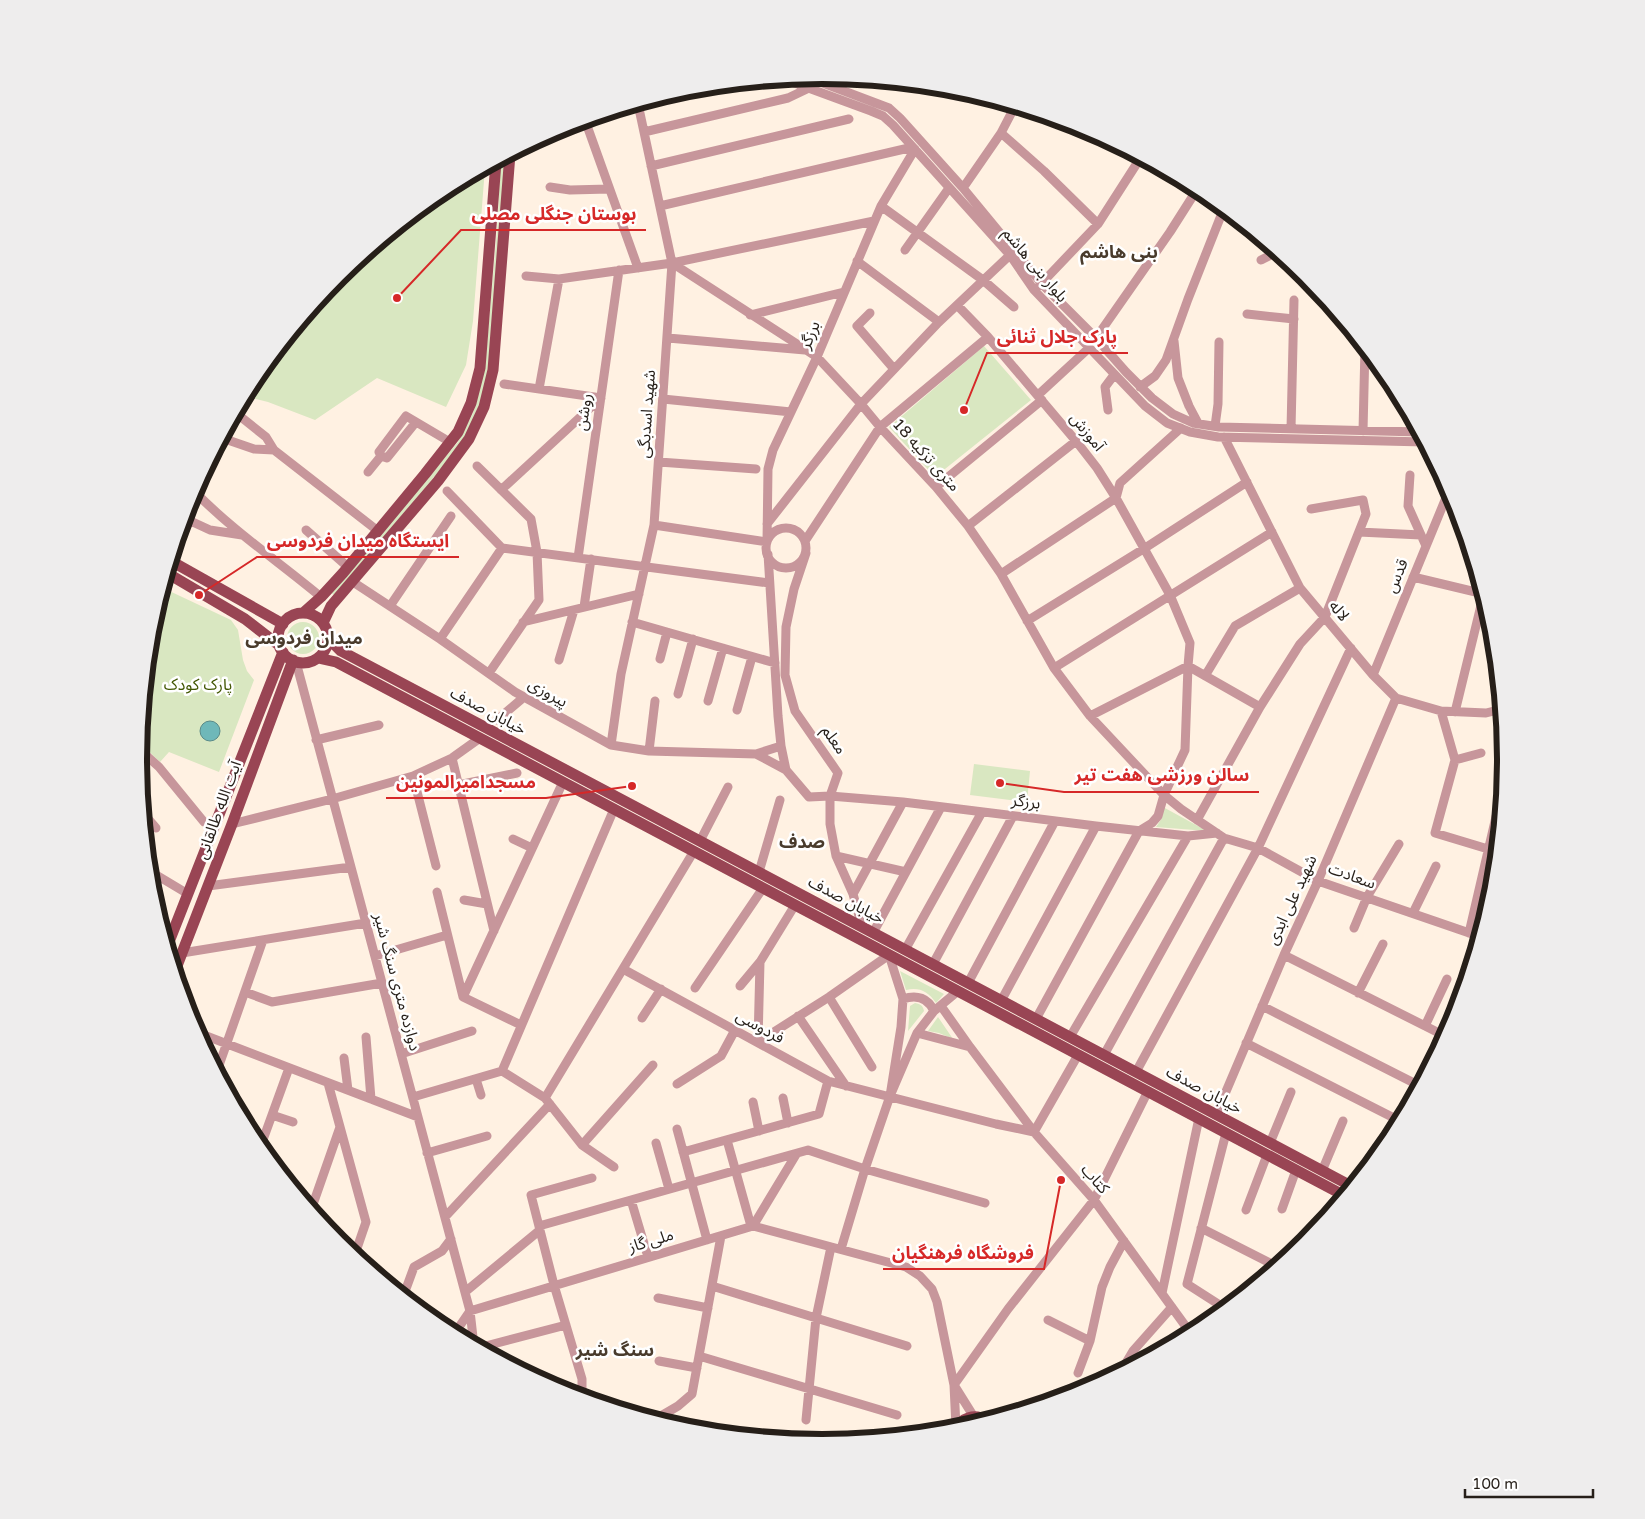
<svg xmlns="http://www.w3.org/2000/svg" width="1645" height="1519" font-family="'Varela Round','Noto Sans Arabic',sans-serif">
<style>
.green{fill:#d9e7c1}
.water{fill:#6fb8b9;stroke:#598a89}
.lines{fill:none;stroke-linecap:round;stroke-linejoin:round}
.minor{stroke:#c7969b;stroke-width:9}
.major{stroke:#994554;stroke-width:11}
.labels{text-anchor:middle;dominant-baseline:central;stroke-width:5;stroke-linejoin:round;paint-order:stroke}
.street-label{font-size:16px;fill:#261f19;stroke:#fff}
.park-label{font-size:16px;fill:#415602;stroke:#fff}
.neighbourhood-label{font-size:18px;font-weight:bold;fill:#493b2c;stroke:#fff}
.rim{fill:none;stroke:#261f19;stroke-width:6}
.leader{fill:none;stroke:#d62828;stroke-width:2}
.callout-dot{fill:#d62828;stroke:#fff;stroke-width:2}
.callout-label{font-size:18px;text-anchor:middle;font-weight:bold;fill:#d62828;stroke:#fff;stroke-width:5;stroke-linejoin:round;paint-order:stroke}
</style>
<rect width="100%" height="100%" fill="#fff1e2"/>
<path class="green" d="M506,156L487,381L474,422L451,457L334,595L331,593L458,442L473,413L485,367L498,219L500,160Z
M485,168L473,321L466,365L446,407L377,378L315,420L268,402L244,396L254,379L339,275L442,190Z
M984,346L1031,400L935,477L889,427Z
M163,588L231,620L238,630L243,660L247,671L254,680L219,772L169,752L160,762L140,743L148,655L150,651L149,650L151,626Z
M287 638a16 16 0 1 1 32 0a16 16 0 1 1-32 0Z
M974,764L1030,771L1027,802L970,795Z
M1163,807L1207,831L1156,827L1162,818Z
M900,971L944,994L936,1003C928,991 919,987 906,990Z
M915,1003C921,1004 923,1006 924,1011L908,1031L910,1006Z
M938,1017L953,1039L939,1033L928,1031Z"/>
<path class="water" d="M200 731a10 10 0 1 1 20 0a10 10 0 1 1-20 0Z"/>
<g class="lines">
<path class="minor" d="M807,77L889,108L900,118L963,188L1042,284L1096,338L1126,372L1152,398L1173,414L1193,423L1219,427L1420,432
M784,79L871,111L883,116L893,125L1010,255L1034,290L1145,406L1167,423L1190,432L1218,437L1425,442
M638,104L672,263L817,357L861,404L880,427L936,487L968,526L1001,574L1054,668L1090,716L1164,795L1181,809L1224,838L1258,848L1318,881L1481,937
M1058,119L1140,158L1197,190L1199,189
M585,120L638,268
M644,132L788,98L809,88
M1001,133L1044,171L1098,224
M651,166L849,119
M550,187L570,190L609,189
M963,188L1001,133L1015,106
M660,206L913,147
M881,206L983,280L1014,307
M905,250L949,188
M1261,260L1277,252
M857,261L939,322
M526,276L559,279L672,263L874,221
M1039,286L1098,224L1141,157
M957,305L988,337L1076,441L1097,468L1116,498L1170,595L1190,643L1188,666L1185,750L1164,795L1158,816L1152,823L1139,831L1036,1019
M870,313L857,326L894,369
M1247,314L1294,319
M750,315L844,292
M668,338L805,350
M1096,338L1170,232L1198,188
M1174,341L1178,378L1189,406L1198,423
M504,384L601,398
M1140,387L1155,376L1166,360L1188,299L1224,208
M539,389L559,279
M1038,395L1089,348
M663,399L791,412
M1108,410L1105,387L1114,375
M236,413L266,437L274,450
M1215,426L1218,404L1219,342
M1291,429L1294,300
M1363,431L1365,347
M1224,437L1300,588L1373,675L1396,698L1441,711L1486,713L1502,709
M222,438L254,449L274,450L378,531
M381,456L387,458L416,422
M659,462L756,469
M477,466L531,519L537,552L539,600L489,673
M368,472L381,456L379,452L406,416L450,442
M1410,475L1408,506L1426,546
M936,487L1042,400
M501,490L601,398
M194,491C232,530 279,562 321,597
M447,491L502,548L769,583
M184,518L210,530L242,535
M767,524L861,404L939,322L1010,255
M654,525L767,542L768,469L773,450L817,357L881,206L915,149
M968,526L1076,441
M766 548a20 20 0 1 1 40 0a20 20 0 1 1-40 0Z
M306,530L348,567
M1359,532L1421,535
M805,541L880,427L988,337
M177,542L190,521
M806,553L794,589L786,627L785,675L795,711L838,773L830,796V824L836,856L853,894L862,927
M768,554L778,716L781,746L786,770L809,797L830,796L903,802L1096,826L1188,836L1217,833
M578,558L619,270
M1001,574L1116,498L1120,483L1181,428
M1413,577L1484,594
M353,582L440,639L515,692L611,745L649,751L756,754L781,746
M390,606L451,516
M584,607L591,559
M1027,621L1145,548L1247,482
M523,622L639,594
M632,622L775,663
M440,639L502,548
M660,659L667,632
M559,660L574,610
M296,662L470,1311L474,1346
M1054,668L1272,532
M1373,675L1450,488
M1205,676L1235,626L1300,588
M678,694L693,639
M708,701L723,648
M737,710L752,657
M1441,711L1455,760L1435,833L1488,849L1498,854
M1455,712L1484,593
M1090,716L1188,666L1260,707
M497,720L524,697
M316,740L379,725
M611,745L621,674L654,525L672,263
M139,749L159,767L204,822
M649,751L655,701
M756,754L786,770
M452,758L494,931
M1455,760L1481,753
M413,776L436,866
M458,785L517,773
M143,813L156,828
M1197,820L1260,707L1300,644L1325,617L1366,514L1363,500L1311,509
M232,824L332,799L413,776L452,758L480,738
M513,839L532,848
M700,841L728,787
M836,856L906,872
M759,872L780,800
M208,886L351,867
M151,887L158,876L188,894
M437,892L463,997L521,1025
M853,894L903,802
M464,900L487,904
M1413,913L1436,866
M1354,928L1367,897L1399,844
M873,933L941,807
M1469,933L1505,778
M905,950L982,812
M182,953L366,923
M1284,955L1447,1037
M375,956L447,935
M933,964L1013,816
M623,969L828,1081L996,1124L1034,1132L1078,1055
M968,983L1055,821
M740,986L760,962
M695,988L763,888
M245,992L272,1002L382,983
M1358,993L1383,944
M463,997L563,782
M829,997L872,1067
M903,999C917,994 928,998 934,1011
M1001,1001L1096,826
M941,1006L970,1047L1034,1132L1094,1200L1192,1335
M1262,1006L1420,1086
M798,1016L846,1086
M642,1018L661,989
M1425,1026L1447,979
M196,1032L418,1117
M917,1033L970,1047
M366,1037L371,1099
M1070,1037L1188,836
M758,1042L829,997L889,955L903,999L901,1027L890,1096
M758,1042L760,962L795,905
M1246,1043L1396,1119
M401,1054L472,1031
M1104,1055L1224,838
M344,1058L348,1090
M217,1071L263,940
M502,1071L614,809
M502,1071L545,1098L582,1145L614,1167
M1136,1072L1258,848L1351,648
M476,1079L481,1095
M328,1083L366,1222L354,1257
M677,1084L721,1056L735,1030
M413,1097L502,1071
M545,1098L694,851
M783,1098L788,1123
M753,1102L759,1131
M272,1115L293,1122
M1216,1115L1284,955L1318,881L1396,698
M677,1129L707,1240
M727,1140L751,1226
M656,1143L669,1189
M1270,1143L1291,1092
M582,1145L653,1065
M260,1148L289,1068
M683,1152L819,1114L828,1081
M427,1153L487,1136
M1322,1171L1343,1121
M631,1200L648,1257
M1282,1209L1296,1170
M311,1210L340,1127
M1246,1210L1267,1155
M445,1217L550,1104
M539,1226L808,1150L865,1169L985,1203
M753,1226L797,1153
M1201,1228L1278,1267
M841,1249L865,1169L890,1096L917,1033L934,1011L958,991
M712,1286L907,1346
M465,1292L540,1230
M1162,1293L1199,1118
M403,1297L414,1267L442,1251L451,1239
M658,1298L708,1308
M1226,1309L1187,1284L1226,1133
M470,1311L753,1226L906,1267L920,1276L932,1289L937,1302L954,1385L956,1427
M1048,1320L1090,1341
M452,1334L459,1327L470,1311
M478,1348L566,1325
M699,1356L897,1415
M659,1361L697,1368
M1078,1373L1090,1341L1102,1287L1110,1267L1124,1241
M1120,1373L1133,1351L1172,1307
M543,1383L659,1417
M954,1385L1008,1309L1094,1200L1148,1091
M954,1385L974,1417
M582,1394V1379L554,1285L531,1195L592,1178
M654,1420L678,1406L692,1394L721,1236
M806,1420L816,1318L831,1247"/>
<path class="major" d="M171,561L283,624
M167,573L245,619L280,646
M303,613L321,597L343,573L425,474L458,432L471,403L480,368L496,162
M278 638a25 25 0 1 1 50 0a25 25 0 1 1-50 0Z
M323,623L331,606L438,481L469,439L484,407L493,370L510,154
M328,638L341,651L1353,1187
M318,658L336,662L1345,1196
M167,947L283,652
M175,971L232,824L293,660
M955,1431C961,1417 975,1413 987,1421"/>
</g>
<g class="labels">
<g class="street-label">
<text transform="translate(1035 265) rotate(50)">بلوار بنی هاشم</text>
<text transform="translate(810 335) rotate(-67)">برزگر</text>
<text transform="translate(584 412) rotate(-82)">روشن</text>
<text transform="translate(647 414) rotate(-86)">شهید اسدبگی</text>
<text transform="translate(1087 432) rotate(51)">آموزش</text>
<text transform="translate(926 455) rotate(48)">18 متری تزکیه</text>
<text transform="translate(1397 576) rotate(-68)">قدس</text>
<text transform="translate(1339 611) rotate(50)">لاله</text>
<text transform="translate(548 693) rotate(29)">پیروزی</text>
<text transform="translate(488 711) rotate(28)">خیابان صدف</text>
<text transform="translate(834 740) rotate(55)">معلم</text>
<text transform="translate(1026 802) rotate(7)">برزگر</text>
<text transform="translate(219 810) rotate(-70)">آیت الله طالقانی</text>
<text transform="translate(1352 876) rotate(20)">سعادت</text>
<text transform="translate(846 900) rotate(28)">خیابان صدف</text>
<text transform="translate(1292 900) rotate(-65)">شهید علی ابدی</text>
<text transform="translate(397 982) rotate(75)">دوازده متری سنگ شیر</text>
<text transform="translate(760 1027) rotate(29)">فردوسی</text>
<text transform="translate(1204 1090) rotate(28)">خیابان صدف</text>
<text transform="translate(1095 1179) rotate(49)">کتاب</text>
<text transform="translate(651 1241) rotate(-17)">ملی گاز</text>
</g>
<g class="park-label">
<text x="198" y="685">پارک کودک</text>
</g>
<g class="neighbourhood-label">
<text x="1119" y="252">بنی هاشم</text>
<text x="304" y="638">میدان فردوسی</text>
<text x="802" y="842">صدف</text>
<text x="615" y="1350">سنگ شیر</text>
</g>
</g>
<path d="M0 0H1645V1519H0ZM147 759a675 675 0 1 1 1350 0a675 675 0 1 1-1350 0Z" fill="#eeeded" fill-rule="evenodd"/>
<path class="rim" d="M147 759a675 675 0 1 1 1350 0a675 675 0 1 1-1350 0Z"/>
<path class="leader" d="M397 298L461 230H646M964 410L987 353H1128M199 595L257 557H459M1000 783L1064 792H1259M632 786L546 798H386M1061 1180L1044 1269H883"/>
<g class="callout-dot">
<circle cx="397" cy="298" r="5"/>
<circle cx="964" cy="410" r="5"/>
<circle cx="199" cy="595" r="5"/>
<circle cx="1000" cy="783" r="5"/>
<circle cx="632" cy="786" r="5"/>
<circle cx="1061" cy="1180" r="5"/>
</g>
<g class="callout-label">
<text x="554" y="220">بوستان جنگلی مصلی</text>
<text x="1057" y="343">پارک جلال ثنائی</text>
<text x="358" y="547">ایستگاه میدان فردوسی</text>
<text x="1162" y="781">سالن ورزشی هفت تیر</text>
<text x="466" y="788">مسجدامیرالمونین</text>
<text x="963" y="1259">فروشگاه فرهنگیان</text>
</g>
<path d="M1465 1489v8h128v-8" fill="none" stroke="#261f19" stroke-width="2.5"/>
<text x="1472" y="1489" font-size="15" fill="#261f19" stroke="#ffffff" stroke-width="4" paint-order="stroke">100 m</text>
</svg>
